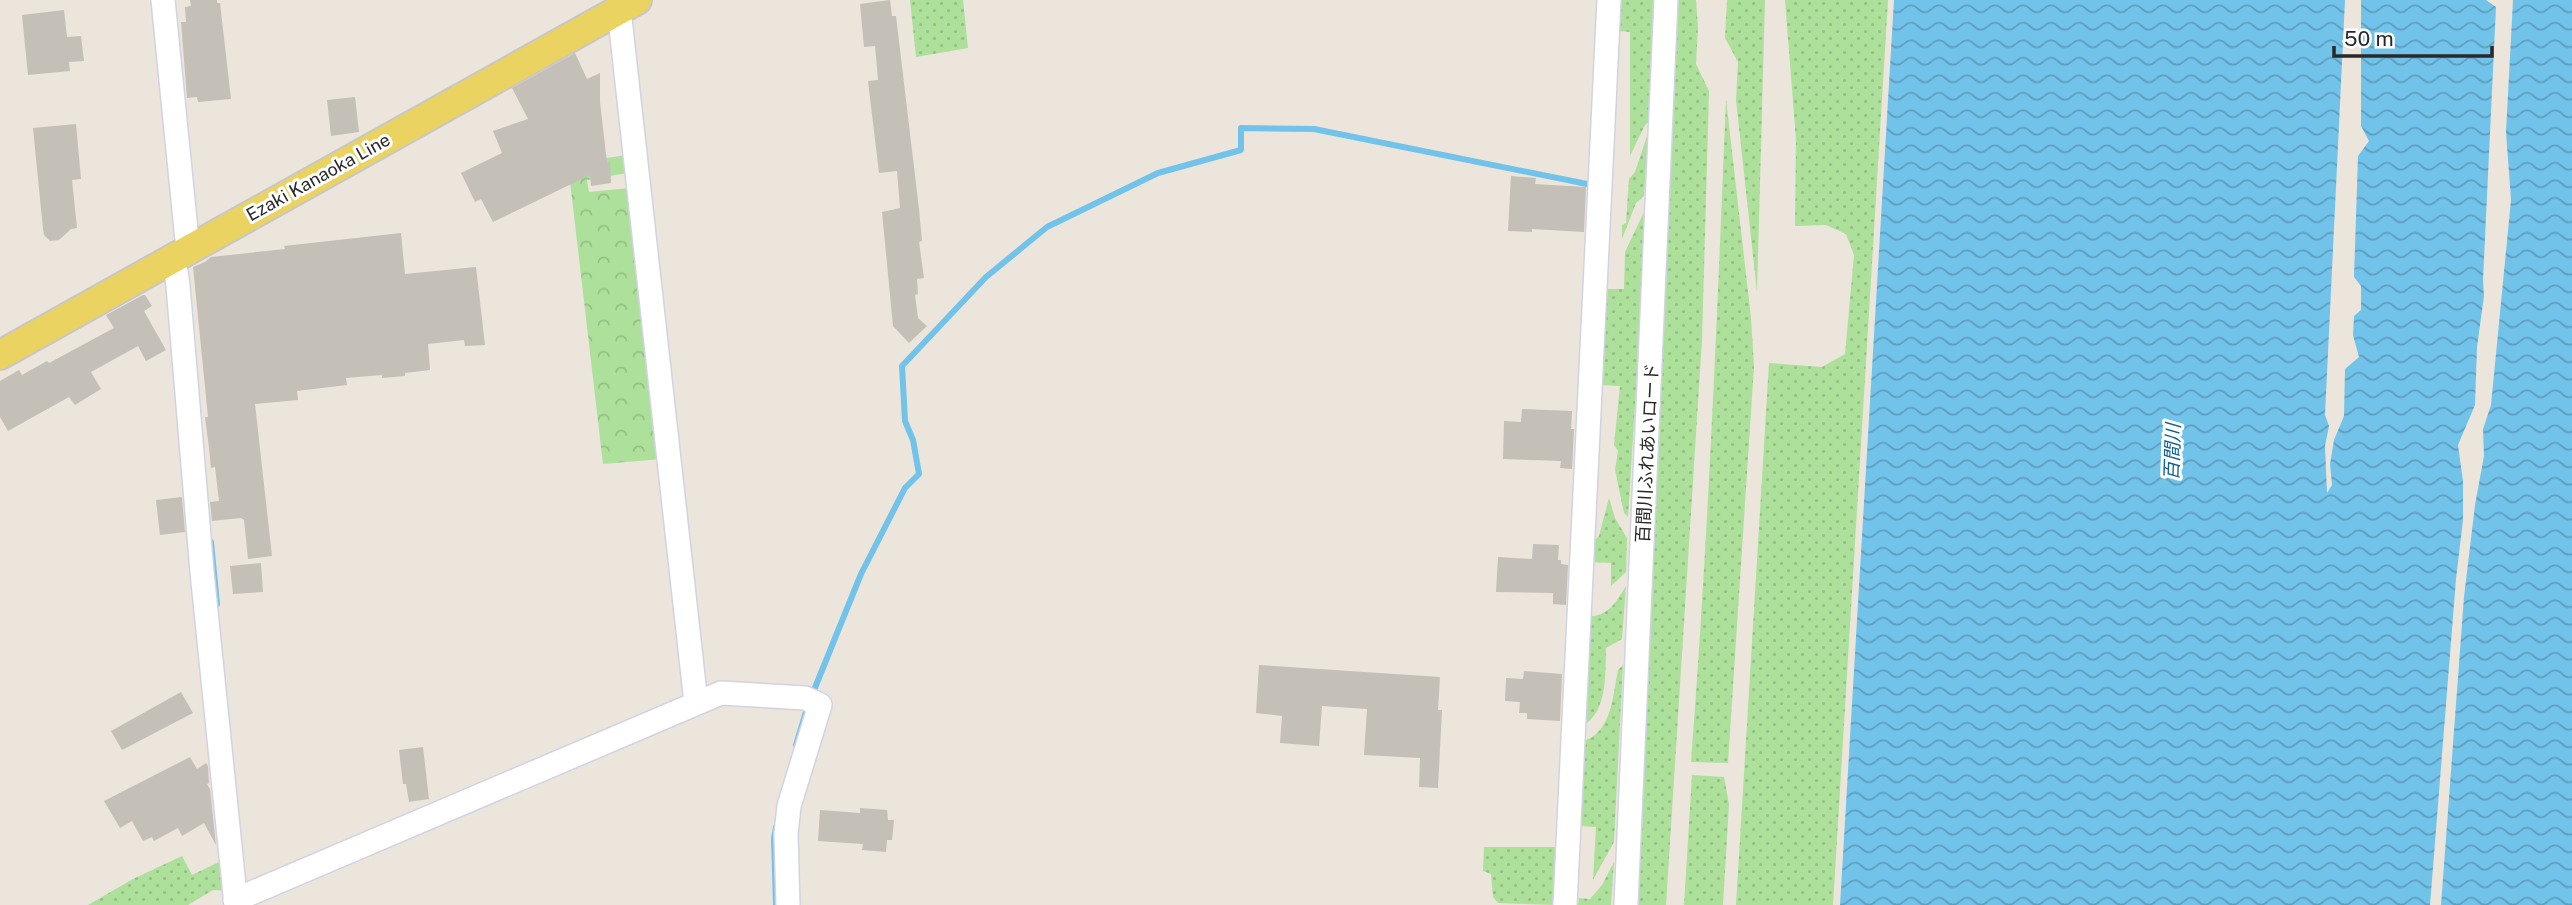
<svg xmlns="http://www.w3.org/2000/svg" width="2572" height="905" font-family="'Public Sans','Noto Sans JP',sans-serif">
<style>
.grass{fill:url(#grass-dots)}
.forest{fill:url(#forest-crowns)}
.water{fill:url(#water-waves)}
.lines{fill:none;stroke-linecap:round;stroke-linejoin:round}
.stream{stroke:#72c3ea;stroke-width:6}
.building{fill:#c4bfb7}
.minor-casing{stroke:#d1d3e2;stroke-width:26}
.major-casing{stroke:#c7c7c7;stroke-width:32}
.minor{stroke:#fff;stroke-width:23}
.major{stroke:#ebd361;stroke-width:28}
.labels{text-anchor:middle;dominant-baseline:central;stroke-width:6;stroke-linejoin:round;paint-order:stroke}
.street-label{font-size:18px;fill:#292929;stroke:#fff}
.water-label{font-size:19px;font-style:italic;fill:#126095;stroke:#fff}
</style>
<defs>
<pattern id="grass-dots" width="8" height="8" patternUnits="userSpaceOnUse" patternTransform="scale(1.75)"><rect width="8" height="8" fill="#ade09a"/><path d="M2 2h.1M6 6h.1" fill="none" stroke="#95c085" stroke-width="1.8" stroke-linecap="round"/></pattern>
<pattern id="forest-crowns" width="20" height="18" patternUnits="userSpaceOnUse" patternTransform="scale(1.75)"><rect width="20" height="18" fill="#ade09a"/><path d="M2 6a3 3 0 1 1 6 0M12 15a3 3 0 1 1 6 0" fill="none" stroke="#95c085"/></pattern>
<pattern id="water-waves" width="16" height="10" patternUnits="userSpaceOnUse" patternTransform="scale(1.75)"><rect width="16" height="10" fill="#72c3ea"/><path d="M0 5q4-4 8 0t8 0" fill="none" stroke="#5e9ebe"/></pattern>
</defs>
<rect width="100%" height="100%" fill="#ebe5dc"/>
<path class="grass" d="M910,0H963L968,48L916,57Z
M1618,0H1656L1651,118L1644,127L1630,156V32L1617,31Z
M1677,0H1696L1698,27L1696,64L1709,91L1702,340L1666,905H1638Z
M1727,0H1765L1757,292L1736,100L1738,62L1725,38Z
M1785,0H1888L1833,905H1736L1769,363L1822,367L1845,354L1854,255L1846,234L1826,225L1795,226L1796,140Z
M1726,99L1751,318L1754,366L1728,763L1691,762C1708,541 1717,320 1726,99Z
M1648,133L1644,196L1636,203L1622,239V225L1626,223L1629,179L1635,172Z
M1647,213L1628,517L1624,513L1615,470L1618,451L1614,445L1620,386L1600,385L1605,289H1624L1625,252L1643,214Z
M1609,498L1615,518L1627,538L1626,572L1611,586V563L1591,562L1592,543L1599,536Z
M1626,586L1622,639L1606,648C1605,673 1608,710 1584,725L1588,617C1610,615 1615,603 1626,586Z
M1623,665L1614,842L1593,880L1596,827L1580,826L1583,741C1612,733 1613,694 1618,670Z
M1692,775L1724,777L1729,804L1723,905H1684Z
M1484,847H1560L1557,905L1498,903L1493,897L1491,874L1483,871Z
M182,856L192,875L225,859L229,891L213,890L188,905H88L133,879Z
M1614,862L1611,905H1578L1579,898L1590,899L1602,885Z"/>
<path class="forest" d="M626,155L627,173L587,180L589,192L629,188L662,459L603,464L568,164Z"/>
<path class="water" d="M1894,0H2345L2325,415L2329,426L2325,446L2327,493L2332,485L2330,464L2334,440L2344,416L2345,369L2359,357L2353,335L2354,316L2361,310V286L2354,277L2358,156L2369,141L2361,126V0H2486L2496,7L2483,280L2484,296L2477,347L2475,405L2458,445L2463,481V520L2456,579L2430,905H1840Z
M2513,0H2572V905H2441L2464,597L2475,505L2484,456L2483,429L2491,405L2511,200L2506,132Z"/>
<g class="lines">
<path class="stream" d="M211,542L217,604
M812,695L861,574L905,488L919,474L913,440L905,421L902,366L986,277L1047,227L1158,173L1241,150V128L1314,129L1597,186
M796,745L808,705
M776,827L774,839L776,905"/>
</g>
<path class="building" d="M190,0H217V3H220L231,99L198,102L197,97L187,98L181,22H186L185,7L191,6Z
M890,0L892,16H896L919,209L922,241L919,242L924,278L917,279L918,294L915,295L918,318L927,326L909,343L893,326L882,212L900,208L897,171L879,173L868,81L878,80L875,46L864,47L860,4Z
M64,10L67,37L81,36L84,61L69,62L70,71L28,75L22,15Z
M575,53L587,79L600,73V102L607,163L610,162L611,183L591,186L590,175L493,222L481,199L475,202L461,173L502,153L493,131L528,119L512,88Z
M355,97L359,132L331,136L327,100Z
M76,124L81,179L72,180L77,228L71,229L59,240L50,241L44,235L43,229L33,128Z
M1511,176L1536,178L1535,184L1586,187L1584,232L1532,229V232L1508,231Z
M401,233L405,274L476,267L485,345L465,346L464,340L428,344L430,370L405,373V376L382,378V375L346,378L347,385L297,391L298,400L255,404L272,556L248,559L244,520L241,518L212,521L210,502L219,501L215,467L211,468L209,448L205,417H208L193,267L205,262L211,257L285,249L284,246Z
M143,295H145L152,306L144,311L166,350L146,361L138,346L91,372L101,389L75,405L69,397L8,431L0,417V381L19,370L22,375L47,361L49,363L114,328L106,315Z
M1522,409L1572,411L1571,429H1574L1572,469L1560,468L1561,461L1503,459L1504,421L1521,422Z
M182,497L185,532L160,535L156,500Z
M1533,544L1559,545L1558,560H1561V564L1568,565L1566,605L1553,604V593L1496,592L1498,557L1532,559Z
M261,563L263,592L233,594L230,566Z
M1259,665L1440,677L1438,710H1442L1438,788L1419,787L1420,758L1364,755L1367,709L1322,706L1319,746L1280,743L1282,716L1256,713Z
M1524,671L1562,674L1560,721L1527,719V713H1519L1520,702L1505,701L1506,678L1523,679Z
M181,692L193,713L122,750L111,731Z
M423,747L429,799L409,802L406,784H403L399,750Z
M190,757L197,769L206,763L208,766L209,783L207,784L210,789L216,845L204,823L182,836L178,828L154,841L152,837L143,841L132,821L120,828L104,801Z
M860,808L887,810L888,820H894L892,840H887L886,852L862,850L863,844L818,841L820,810L860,813Z"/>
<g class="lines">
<g class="minor-casing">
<path id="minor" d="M163,0L188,250
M619,10L696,703
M174,258L178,286L202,572L236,905
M235,900L721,693L805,698L820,705L789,806L786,834L788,905
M1565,905L1609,0
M1626,905L1666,0"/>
</g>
<g class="major-casing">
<path id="major" d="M0,355L637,0"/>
</g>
<use href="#minor" class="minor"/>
<use href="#major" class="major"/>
</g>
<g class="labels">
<g class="street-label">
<text transform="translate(318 177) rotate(-29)">Ezaki Kanaoka Line</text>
<text transform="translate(1647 453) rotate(-87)">百間川ふれあいロード</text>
</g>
<g class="water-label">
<text transform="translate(2172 452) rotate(-88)">百間川</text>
</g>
</g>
<path d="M2334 46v10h158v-10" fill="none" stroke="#292929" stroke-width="3.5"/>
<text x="2344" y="46" font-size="21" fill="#292929" stroke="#ffffff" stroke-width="5" paint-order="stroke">50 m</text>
</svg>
